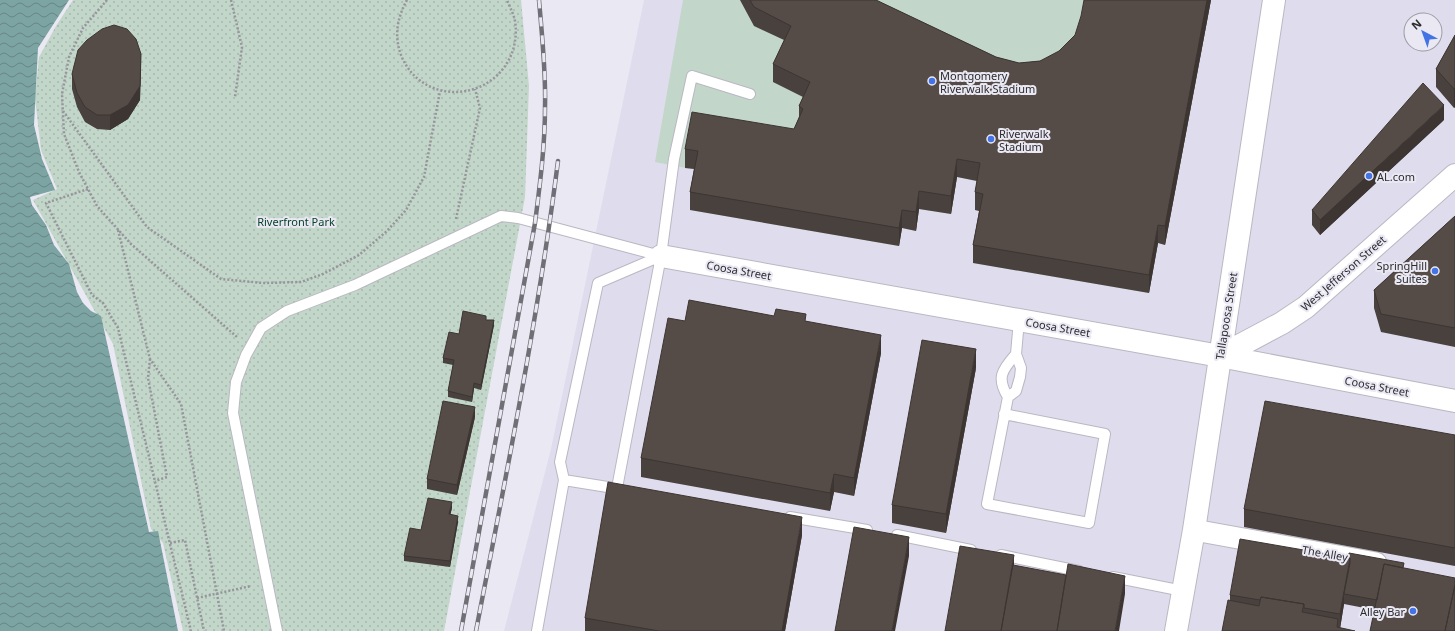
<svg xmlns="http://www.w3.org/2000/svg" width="1455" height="631" font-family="'Noto Sans',sans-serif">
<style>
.built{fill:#dfdcee;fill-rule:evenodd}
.grass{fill:#c2d6c9}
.park{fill:url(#park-dots)}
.water{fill:url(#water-waves)}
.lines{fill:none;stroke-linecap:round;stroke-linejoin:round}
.lane-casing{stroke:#b9b8c2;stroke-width:12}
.street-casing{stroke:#b9b8c2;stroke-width:23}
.secondary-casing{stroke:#b9b8c2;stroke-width:24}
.path{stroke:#96949c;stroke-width:2.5;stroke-dasharray:2 2;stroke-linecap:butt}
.lane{stroke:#fff;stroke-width:10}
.street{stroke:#fff;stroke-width:21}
.secondary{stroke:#fff;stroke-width:22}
.rail-casing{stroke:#716f76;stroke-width:4.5}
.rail{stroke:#eae8f3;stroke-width:3;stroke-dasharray:9;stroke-linecap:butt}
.wall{fill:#49413d}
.shaded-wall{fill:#3c3532}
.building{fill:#554c47;stroke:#3c3532}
.poi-dot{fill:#4373e4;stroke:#eae8f3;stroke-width:1.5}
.labels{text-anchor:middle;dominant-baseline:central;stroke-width:4;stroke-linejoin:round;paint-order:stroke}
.poi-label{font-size:11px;fill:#2c2b2f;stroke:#eae8f3;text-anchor:start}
.park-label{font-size:11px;fill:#064229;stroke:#eae8f3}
.street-label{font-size:11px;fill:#2c2b2f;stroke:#eae8f3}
</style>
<defs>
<pattern id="park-dots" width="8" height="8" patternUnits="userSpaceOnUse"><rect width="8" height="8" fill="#c2d6c9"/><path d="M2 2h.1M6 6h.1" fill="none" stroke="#a7b8ad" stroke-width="1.8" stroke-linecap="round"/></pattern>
<pattern id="water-waves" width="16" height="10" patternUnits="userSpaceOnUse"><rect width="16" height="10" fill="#7ca4a3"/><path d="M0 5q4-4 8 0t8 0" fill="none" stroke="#668685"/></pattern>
</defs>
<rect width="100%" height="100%" fill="#eae8f3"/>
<path class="built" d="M644,0H1455V631H504L551,449ZM1411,20H1435V44H1411Z"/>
<path class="grass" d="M683,0H1211L1165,245L1158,243L1149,293L973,263L983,212L975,210L980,182L957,177L951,214L919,209L916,231L902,228L899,246L690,210L697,170L655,162Z"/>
<path class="park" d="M73,0H521L529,86L525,197L444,631H183L163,543L151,529L113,344L33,200L57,189L41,150L35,98L39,57L56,26Z"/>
<path class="water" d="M0,0H69L38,48L34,125L42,159L55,190L30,197L32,205L46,225L54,245L69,264L77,292L83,303L91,311L101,316L149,532L158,531L178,631H0Z"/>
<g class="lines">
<g class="lane-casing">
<path id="lane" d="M1008,397L1016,391L1020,377L1021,368L1016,354L1019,320
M1004,414L1105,434L1089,523L987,504L1008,397C996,378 1002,370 1016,354
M564,480L620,489
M617,488L661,256L674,159L692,76L750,94
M790,517L867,530
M897,535L971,550
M1001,555L1079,571
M1113,577L1183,591
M277,631L233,413L236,382L246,355L261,328L287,311L355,285L501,216L518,218L661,256
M537,631L564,480L560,462L598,283L661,256"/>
</g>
<g class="street-casing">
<path id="street" d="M1194,530L1376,563"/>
</g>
<g class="secondary-casing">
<path id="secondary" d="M661,256L1220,356L1455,401
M1220,356L1282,323L1306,307L1455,175
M1176,631L1194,530L1274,0"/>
</g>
<path class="path" d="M107,0L83,28L69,57L62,94L64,134L79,172L97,206L131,244L237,337
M231,0L242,47L235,97
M407,0C397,18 394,36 401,55C422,108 496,102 513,50C516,40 517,27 514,17C512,11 509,5 507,0
M63,111L147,227L221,279L263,283L301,282L323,274L359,255L387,231L406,210L424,177L440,91
M88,189L46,203L92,295L103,303L118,328L191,631
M456,219L480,108L475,89
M118,230L150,359L181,404L224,631
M150,359L148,378L167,477L155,481
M170,543L185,540L204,631
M197,598L251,586"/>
<use href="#lane" class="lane"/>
<use href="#street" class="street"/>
<use href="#secondary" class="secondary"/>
<g class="rail-casing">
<path id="rail" d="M461,631L535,223C540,184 545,146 545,107C546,71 542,36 539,0
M476,631C506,475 538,319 558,161"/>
</g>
<use href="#rail" class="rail"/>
</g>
<path class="wall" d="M740,0H876L996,57L1019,63L1040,61L1211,0L1165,245L1158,243L1149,293L973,263V245L979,211L975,210V192L977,181L957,177L951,214L919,209L916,231L902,228L899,246L690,210V192L694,169L685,168V149L794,129L799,117V106L803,97L773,82V64L784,40L754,26Z
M1455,35V107L1454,108L1436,87V69Z
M141,68L140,100L128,119L110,130L97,129L85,122L77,107L72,89V74Z
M1444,120L1320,235L1312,225V210Z
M1455,216V347L1381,332L1374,308V290Z
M486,320L494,325L481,390L474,388L472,402L448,397V391L453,365L443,363V358L459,334Z
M685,321H806L881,353L854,496L834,492L830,511L641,477V458Z
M976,368L946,533L892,523V505Z
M475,417L457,495L427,489V479Z
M1455,435V566L1244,527V509Z
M452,508L450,515L458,522L450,567L404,561V556L421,530Z
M802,535L785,631H585V618Z
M1404,563L1375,610L1344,604L1340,628L1222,631L1230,601V595Z"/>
<path class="shaded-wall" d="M1207,0H1211L1165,245V226Z
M141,54L140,100L128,119L110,130V115Z
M1454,89H1455V107L1454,108Z
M1444,105V120L1320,235V220Z
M957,159V177L951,214V196Z
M919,191V209L916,231V212Z
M902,210V228L899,246V228Z
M1158,225V243L1149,293V275Z
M494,320V325L481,390V385Z
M881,335V353L854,496V478Z
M976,349V368L946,533V514Z
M474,383V388L472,402V397Z
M475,407V417L457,495V485Z
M834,474V492L830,511V493Z
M452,502V508L449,520V514Z
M458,516V522L450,567V561Z
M802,517V535L785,631H782Z
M909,537V556L895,631H892Z
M1014,555V573L1004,631H1001Z
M1350,558V573L1344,594V604L1340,629V614Z
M1125,576V594L1119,631H1115Z"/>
<path class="building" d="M750,0H876L996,57L1019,63L1040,61L1059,51L1075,35L1081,16L1084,0H1207L1165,226L1158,225L1149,275L973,245L983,194L975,192L980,163L957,159L951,196L919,191L916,212L902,210L899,228L690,192L698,151L685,149L692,112L794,129L803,109L799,106L810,82L773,64L791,26L754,7Z
M114,25L127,29L136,39L141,54L140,86L128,105L110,115H97L85,107L77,93L72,74L78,50L87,40L102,29Z
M1455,35V89H1454L1436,69Z
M1423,83L1444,105L1320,220L1312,210Z
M1455,216V328L1381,314L1374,290Z
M689,300L774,316L776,309L806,314L805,321L881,335L854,478L834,474L830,493L641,458L668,318L685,321Z
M463,311L486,316V320H494L481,385L474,383L472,397L448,391L454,360L443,358L449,332L459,334Z
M922,340L976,349L946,514L892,505Z
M443,401L475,407L457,485L427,479Z
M1265,401L1455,435V548L1244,509Z
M608,482L802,517L782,631H659L585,618Z
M428,498L452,502L449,514L458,516L450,561L404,556L410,528L421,530Z
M854,527L909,537L892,631H835Z
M1240,539L1350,558L1340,614L1304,608V604L1261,597L1260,600L1230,595Z
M960,546L1014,555L1001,631H945Z
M1349,553L1404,563L1403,568L1384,564L1377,600L1344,594L1350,563V558H1348Z
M1068,564L1125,576L1115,631H1057Z
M1384,564L1455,578V585L1445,631H1370Z
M1013,565L1066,575L1057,631H1001Z
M1455,585V631H1445Z
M1261,597L1304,604L1302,612L1338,619L1337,627L1355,631H1222L1228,600L1259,606Z"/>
<g class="poi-dot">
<circle cx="932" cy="81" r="4"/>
<circle cx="991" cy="139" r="4"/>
<circle cx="1369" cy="176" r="4"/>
<circle cx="1435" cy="271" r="4"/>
<circle cx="1413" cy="611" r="4"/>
</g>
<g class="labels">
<g class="poi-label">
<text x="940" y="75">Montgomery<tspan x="940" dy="13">Riverwalk Stadium</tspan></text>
<text x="999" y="133">Riverwalk<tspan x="999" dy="13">Stadium</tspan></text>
<text x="1377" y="176">AL.com</text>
<text x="1427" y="265" text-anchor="end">SpringHill<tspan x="1427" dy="13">Suites</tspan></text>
<text x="1405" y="611" text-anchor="end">Alley Bar</text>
</g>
<g class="park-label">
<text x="296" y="221">Riverfront Park</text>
</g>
<g class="street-label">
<text transform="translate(739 270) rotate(10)">Coosa Street</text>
<text transform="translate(1343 273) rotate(-41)">West Jefferson Street</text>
<text transform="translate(1226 316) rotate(-81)">Tallapoosa Street</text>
<text transform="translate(1058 327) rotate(10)">Coosa Street</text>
<text transform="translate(1377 386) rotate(11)">Coosa Street</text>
<text transform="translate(1325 553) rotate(10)">The Alley</text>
</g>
</g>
<g transform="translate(1423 32) rotate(319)"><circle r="19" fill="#eae8f3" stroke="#9e9ca5"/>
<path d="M0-3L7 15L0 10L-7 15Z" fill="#4373e4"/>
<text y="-6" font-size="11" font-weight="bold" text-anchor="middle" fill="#2c2b2f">N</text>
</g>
</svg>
